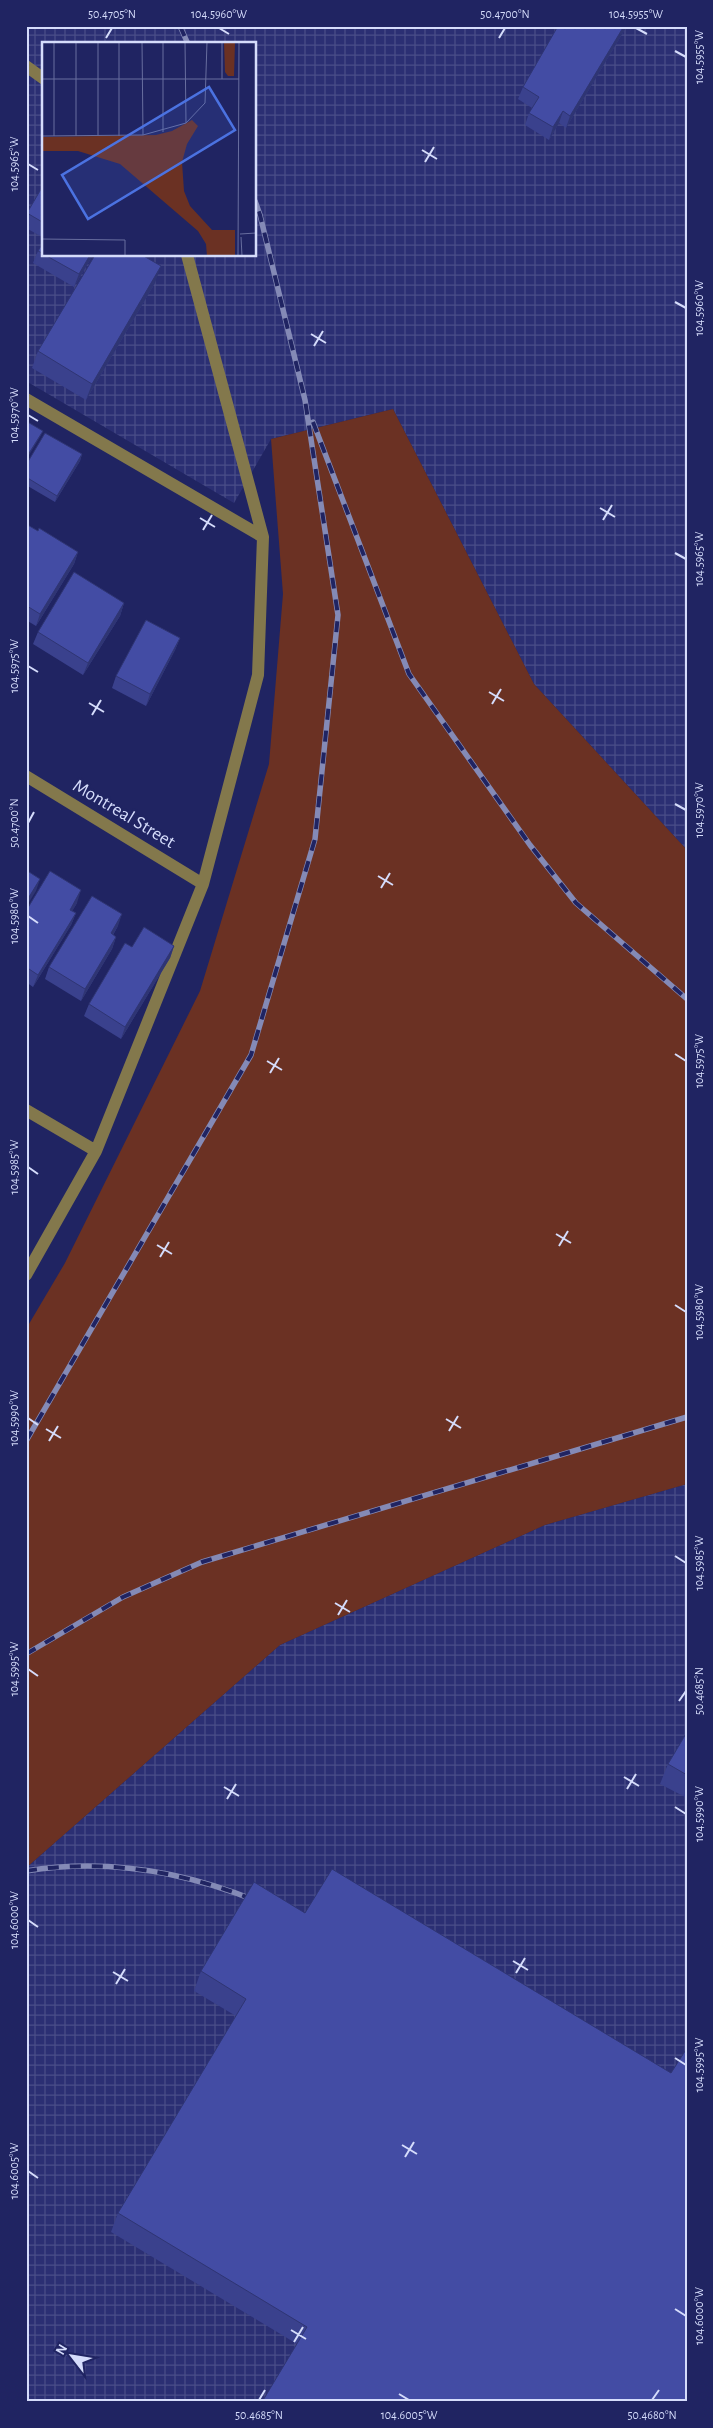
<svg xmlns="http://www.w3.org/2000/svg" width="713" height="2428" font-family="'Alegreya Sans',sans-serif">
<style>
.industrial{fill:url(#industrial-grid);fill-rule:evenodd}
.grass{fill:#6b3123}
.lines{fill:none;stroke-linecap:round;stroke-linejoin:round}
.minor{stroke:#83784c;stroke-width:12}
.rail-casing{stroke:#848ab6;stroke-width:5.5}
.rail{stroke:#202462;stroke-width:4;stroke-dasharray:11;stroke-linecap:butt}
.wall{fill:#3a418d}
.shaded-wall{fill:#2f3573}
.building{fill:#434ca4;stroke:#2f3573}
.ticks{fill:none;stroke:#d5dcfb;stroke-width:2}
.labels{text-anchor:middle;dominant-baseline:central;stroke-width:5;stroke-linejoin:round;paint-order:stroke}
.street-label{font-size:19px;fill:#d5dcfb;stroke:#202462}
.inset-road{fill:none;stroke:#686e9f;stroke-width:1}
.view{fill:#4b72e1;fill-opacity:0.15;stroke:#4b72e1;stroke-width:2.5}
.inset-edge{fill:none;stroke:#d5dcfb;stroke-width:2.5}
.neatline{fill:none;stroke:#d5dcfb;stroke-width:2}
.ticks-label{font-size:12px;text-anchor:middle;fill:#d5dcfb}
</style>
<defs>
<pattern id="industrial-grid" width="8" height="8" patternUnits="userSpaceOnUse" patternTransform="scale(1.25)"><rect width="8" height="8" fill="#2b2f73"/><path d="M0 4h8M4 0v8" fill="none" stroke="#494d88"/></pattern>
</defs>
<rect width="100%" height="100%" fill="#202462"/>
<path class="industrial" d="M26,26H687V850L534,684L393,409L271,439L234,503L26,381ZM44,44H255V255H44Z
M687,1484V2402H26V1868L280,1645L545,1525Z"/>
<path class="grass" d="M393,409L534,684L687,850V1484L545,1525L280,1645L26,1868V1329L65,1263L200,991L269,764L283,594L271,439Z"/>
<g class="lines">
<path class="minor" d="M26,66L44,79
M26,399L263,537
M26,776L203,884
M26,1110L96,1151
M26,1275L96,1151L203,884L258,675L263,537L187,255"/>
<g class="rail-casing">
<path id="rail" d="M180,26L188,44
M313,422L409,674L530,845L576,903L687,999
M26,1441L251,1055L315,839L338,615L305,400L260,215L255,201
M26,1654L123,1597L202,1562L687,1417
M26,1871C106,1858 186,1872 259,1902"/>
</g>
<use href="#rail" class="rail"/>
</g>
<path class="wall" d="M624,31L566,128L559,123L549,140L525,125L529,113L532,108L518,99L523,87Z
M44,184V238L26,228V214Z
M44,241V255H93L74,287L33,263L38,251Z
M155,283L86,400L32,368L38,351Z
M82,454L80,461L55,502L26,485V465Z
M26,524L38,531L78,552L74,564L36,626L26,620Z
M124,603L120,616L83,675L33,644L38,632Z
M180,638L175,650L146,706L112,688L116,676Z
M77,903L72,911L76,913L71,925L33,987L26,982V911Z
M118,926L113,935L116,937L112,949L81,1001L45,979L49,967Z
M174,946L170,958L121,1039L84,1016L89,1004L132,947Z
M687,1732V1798L660,1784L668,1764Z
M254,1882L687,2402L297,2344L111,2232L118,2213L236,2016L194,1991L201,1971Z"/>
<path class="shaded-wall" d="M624,26H626L624,31L566,128L570,116Z
M563,111L559,123L549,140L553,127Z
M90,255H93L74,287L79,274Z
M161,266L155,283L86,400L92,384Z
M43,431L40,437L26,460V458Z
M82,454L80,461L55,502L57,496Z
M78,552L74,564L36,626L40,614Z
M124,603L120,616L83,675L88,663Z
M180,638L175,650L146,706L150,694Z
M40,879L36,891L26,907V902Z
M81,890L77,903L66,922L70,910Z
M76,913L71,925L33,987L38,975Z
M122,914L118,926L106,946L111,933Z
M116,937L112,949L81,1001L85,989Z
M174,946L170,958L121,1039L125,1027Z"/>
<path class="building" d="M558,26H624L570,116L563,111L553,127L529,113L539,97L523,87Z
M44,184V223L27,213Z
M44,241V254L38,251Z
M45,255H90L79,274Z
M95,255H142L161,266L92,384L38,351Z
M26,421L43,431L26,458Z
M45,433L82,454L57,496L26,477V465Z
M26,524L38,531L39,528L78,552L40,614L27,606L26,608Z
M74,572L124,603L88,663L38,632Z
M146,620L180,638L150,694L116,676Z
M26,870L40,879L26,902Z
M50,871L81,890L70,910L76,913L38,975L26,967V911Z
M92,896L122,914L111,933L116,937L85,989L49,967Z
M144,927L174,946L125,1027L89,1004L125,943L132,947Z
M687,1732V1775L668,1764Z
M332,1869L671,2073L687,2048V2402H262L307,2327L118,2213L246,1999L201,1971L254,1882L305,1913Z"/>
<path class="ticks" d="M219,28L229,34M636,28L647,34M106,38L112,28M499,38L505,28M675,51L686,57M422,150L437,159M425,162L434,147M28,164L38,170M675,302L686,308M311,334L326,343M314,346L323,331M28,415L38,421M600,508L615,517M200,518L215,527M603,520L612,505M203,530L212,515M675,553L686,559M28,666L38,672M489,692L504,701M89,703L104,712M492,704L501,689M92,715L101,700M675,804L686,810M28,823L34,812M378,876L393,885M381,888L390,873M28,916L38,923M675,1054L686,1061M267,1061L282,1070M270,1073L279,1058M28,1167L38,1174M556,1234L571,1243M157,1245L172,1254M559,1246L568,1231M160,1257L169,1242M675,1305L686,1312M28,1418L38,1425M446,1419L461,1428M46,1429L61,1438M449,1431L458,1416M49,1441L58,1426M675,1556L686,1563M335,1603L350,1612M338,1615L347,1600M28,1669L38,1676M679,1701L686,1691M624,1777L639,1786M224,1787L239,1796M627,1789L636,1774M227,1799L236,1784M675,1807L686,1814M28,1920L38,1927M513,1961L528,1970M113,1972L128,1981M516,1973L525,1958M116,1984L125,1969M675,2058L686,2065M402,2145L417,2154M405,2157L414,2142M28,2171L38,2178M675,2309L686,2316M291,2330L306,2339M294,2342L303,2327M399,2394L409,2400M259,2400L265,2390M652,2400L659,2390"/>
<g class="labels">
<g class="street-label">
<text transform="translate(124 814) rotate(31)">Montreal Street</text>
</g>
</g>
<g transform="translate(42 42)">
<rect width="214" height="214" fill="#202462"/>
<path d="M182,0H193L192,34H186L183,30ZM150,78L156,84L145,102L140,120L142,149L148,164L170,188H193V214H165L164,202L156,189L78,122L36,109H0V95L114,93L130,89Z" fill="#6b3123"/>
<path class="inset-road" d="M12,0V94M34,0V94M56,0V94M100,0L101,93M143,0L144,81M180,0V37M0,37H197M121,90V0M0,94L101,93L144,81L163,61L165,0M77,94V0M198,192L214,191M199,195L200,214M0,197L83,198V214M196,214L197,0"/>
<path class="view" d="M167,45L193,88L46,177L20,133Z"/>
<rect width="214" height="214" class="inset-edge"/>
</g>
<rect width="713" height="2428" fill="none" stroke="#202462" stroke-width="55"/>
<g transform="translate(72 2356) rotate(301)" stroke="#202462" stroke-width="4" paint-order="stroke">
<path d="M0-4L9 19L0 12L-9 19Z" fill="#d5dcfb"/>
<text y="-8" font-size="14" font-weight="bold" text-anchor="middle" fill="#d5dcfb">N</text>
</g>
<rect x="28" y="28" width="658" height="2372" class="neatline"/>
<g class="ticks-label">
<text x="112" y="18">50.4705°N</text>
<text x="219" y="18">104.5960°W</text>
<text x="505" y="18">50.4700°N</text>
<text x="636" y="18">104.5955°W</text>
<text transform="translate(699 57) rotate(-90)" y="4">104.5955°W</text>
<text transform="translate(14 164) rotate(-90)" y="4">104.5965°W</text>
<text transform="translate(699 308) rotate(-90)" y="4">104.5960°W</text>
<text transform="translate(14 415) rotate(-90)" y="4">104.5970°W</text>
<text transform="translate(699 559) rotate(-90)" y="4">104.5965°W</text>
<text transform="translate(14 666) rotate(-90)" y="4">104.5975°W</text>
<text transform="translate(699 810) rotate(-90)" y="4">104.5970°W</text>
<text transform="translate(14 823) rotate(-90)" y="4">50.4700°N</text>
<text transform="translate(14 916) rotate(-90)" y="4">104.5980°W</text>
<text transform="translate(699 1061) rotate(-90)" y="4">104.5975°W</text>
<text transform="translate(14 1167) rotate(-90)" y="4">104.5985°W</text>
<text transform="translate(699 1312) rotate(-90)" y="4">104.5980°W</text>
<text transform="translate(14 1418) rotate(-90)" y="4">104.5990°W</text>
<text transform="translate(699 1563) rotate(-90)" y="4">104.5985°W</text>
<text transform="translate(14 1669) rotate(-90)" y="4">104.5995°W</text>
<text transform="translate(699 1691) rotate(-90)" y="4">50.4685°N</text>
<text transform="translate(699 1814) rotate(-90)" y="4">104.5990°W</text>
<text transform="translate(14 1920) rotate(-90)" y="4">104.6000°W</text>
<text transform="translate(699 2065) rotate(-90)" y="4">104.5995°W</text>
<text transform="translate(14 2171) rotate(-90)" y="4">104.6005°W</text>
<text transform="translate(699 2316) rotate(-90)" y="4">104.6000°W</text>
<text x="259" y="2419">50.4685°N</text>
<text x="409" y="2419">104.6005°W</text>
<text x="652" y="2419">50.4680°N</text>
</g>
</svg>
